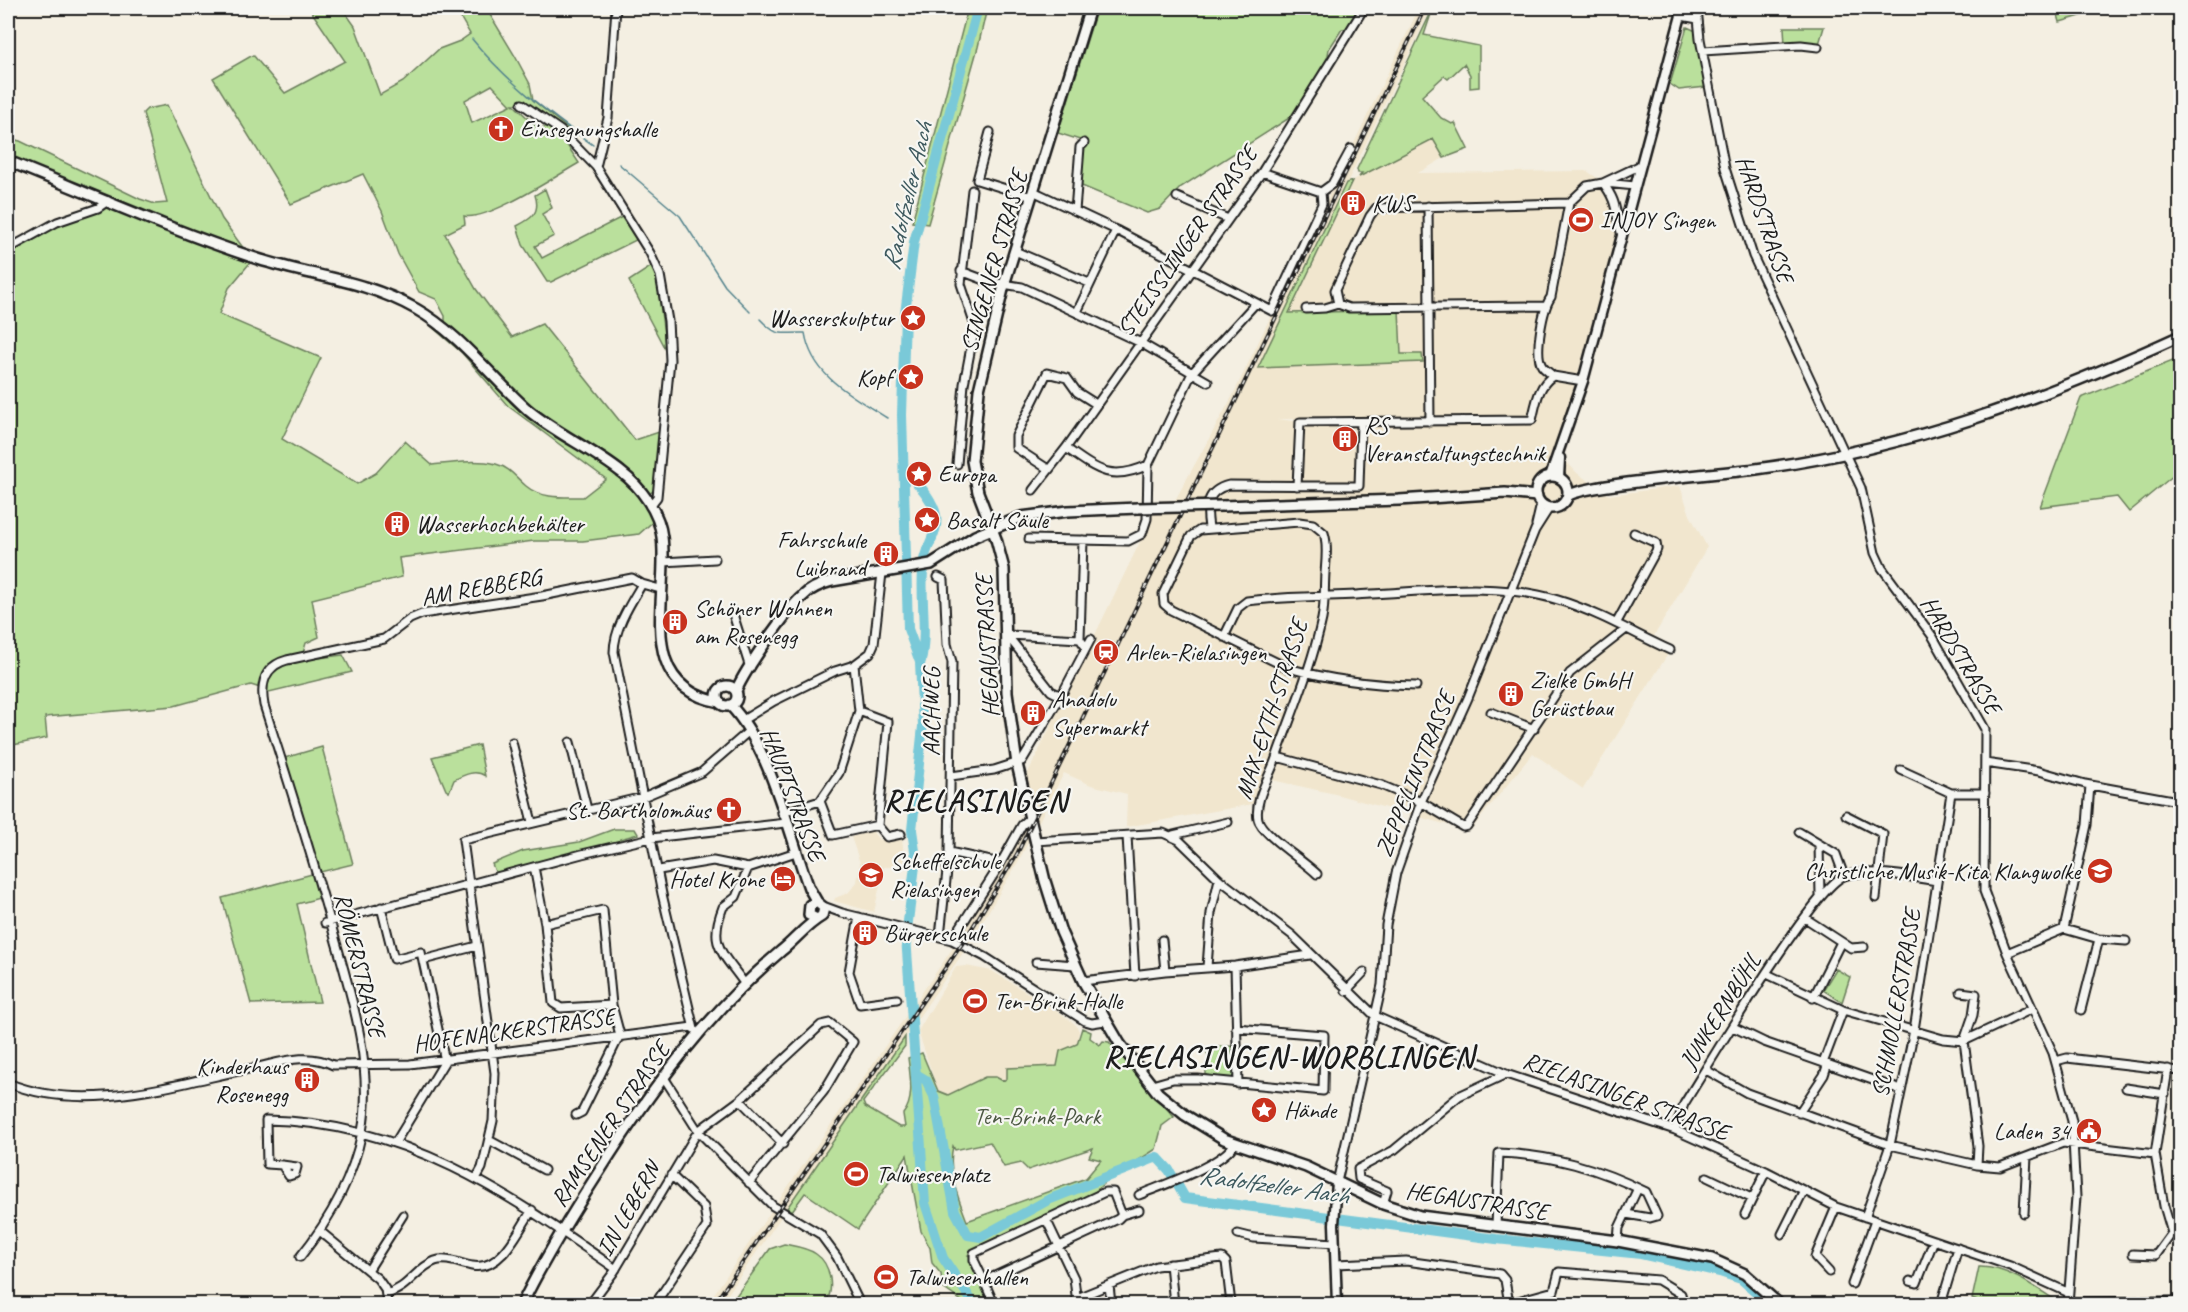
<svg xmlns="http://www.w3.org/2000/svg" width="2188" height="1312" font-family="Caveat,sans-serif">
<style>
.built{fill:#f1e6ce;fill-rule:evenodd}
.green{fill:#bae09c;stroke:#6b7e5c;stroke-width:1.5;fill-rule:evenodd}
.lines{fill:none;stroke-linecap:round;stroke-linejoin:round}
.stream{stroke:#54848d;stroke-width:1.5}
.river{stroke:#7ac9d8;stroke-width:10}
.minor-casing{stroke:#1c1c1c;stroke-width:11}
.tertiary-casing{stroke:#1c1c1c;stroke-width:13}
.secondary-casing{stroke:#1c1c1c;stroke-width:14}
.minor{stroke:#f6f6f2;stroke-width:7}
.tertiary{stroke:#f6f6f2;stroke-width:8}
.secondary{stroke:#f6f6f2;stroke-width:9}
.rail-casing{stroke:#1c1c1c;stroke-width:4}
.rail{stroke:#f6f6f2;stroke-width:1.5;stroke-dasharray:4.5;stroke-linecap:butt}
.secondary-bridge-casing{stroke:#1c1c1c;stroke-width:14;stroke-linecap:butt}
.secondary-bridge{stroke:#f6f6f2;stroke-width:9}
.labels{text-anchor:middle;dominant-baseline:central;stroke-width:4.5;stroke-linejoin:round;paint-order:stroke}
.poi-label{font-size:24px;fill:#1c1c1c;stroke:#f6f6f2;text-anchor:start}
.street-label{font-size:24px;fill:#1c1c1c;stroke:#f6f6f2}
.park-label{font-size:24px;fill:#4b5742;stroke:#f6f6f2}
.water-label{font-size:26px;font-style:italic;fill:#3d595e;stroke:#f6f6f2}
.district-label{font-size:30px;font-weight:bold;letter-spacing:1.5px;fill:#1c1c1c;stroke:#f6f6f2}
</style>
<rect width="100%" height="100%" fill="#f4efe2"/>
<filter id="ink" filterUnits="userSpaceOnUse"><feTurbulence type="fractalNoise" baseFrequency=".0167" numOctaves="2"/><feDisplacementMap in="SourceGraphic" scale="12" xChannelSelector="R" yChannelSelector="G"/><feConvolveMatrix kernelMatrix="1 2 1 2 8 2 1 2 1" color-interpolation-filters="sRGB"/></filter>
<g filter="url(#ink)">
<path class="built" d="M1419,8H1431L1258,368L1423,362L1401,354L1399,310L1289,313L1352,181L1382,164L1433,139L1444,158L1418,173L1587,171L1613,189L1618,207L1617,232L1558,447L1554,448L1577,473L1609,495L1680,486L1690,515L1707,547L1654,636L1673,646L1583,789L1533,753L1470,831L1335,794L1263,778L1253,804L1126,827L1127,794L1091,785L1064,773L1018,862L969,944L721,1304H707L959,939L1007,861L1033,811L1026,777L1154,513H1168L1232,397ZM1528,417L1300,422L1277,419H1278Z
M872,831L879,840L902,837L905,866L884,867L874,912L834,901L835,898L848,893L857,882L860,863L851,837Z
M966,966L992,971L1059,1012L1076,1025L1079,1031L1077,1044L1066,1048L1057,1066L1007,1068V1078L1003,1081L985,1077L947,1095L938,1091L918,1031L956,967Z"/>
<path class="green" d="M309,8H353L345,12L355,26L380,95L403,82L439,49L460,41L470,34L455,8H486L515,56L530,84L533,100L573,133L566,137L522,104H513L539,129L548,126L561,136L579,163C556,176 487,222 464,216L465,224L445,234L476,289L512,337L542,324L635,440L662,431L657,488L645,497L657,518L639,534L583,541H534L399,558L402,577L312,599L319,637L306,643L301,660L343,655L352,672L265,693L260,688L251,685L174,706L45,717L47,738L8,746V249L42,230L104,205L9,161L11,154L8,148V138L20,141L140,199L155,204L167,203L143,113L147,109L167,105L222,219L244,249L243,253L254,258L229,288L219,314L321,358L282,439L357,484L376,473L405,441L432,465C452,463 476,459 496,464C511,468 515,477 526,486C541,499 564,497 583,497L606,479L508,406L462,353L431,326L433,319L445,328V316L436,299L419,292L398,254L382,211L363,174L291,204L213,78L253,55L285,93L345,61ZM492,85L511,105L472,123L465,100Z
M968,8H987L978,47L928,224L912,222Z
M1097,8H1361L1348,29H1342L1329,49L1327,61L1294,115L1181,187L1160,209L1147,213L1077,184L1080,140L1058,133Z
M1433,8L1424,35L1479,46V87L1470,88V75L1464,64L1448,79L1444,76L1422,96L1441,118L1452,124L1455,123L1468,149L1444,158L1433,139L1359,177L1362,173H1358L1357,169Z
M2056,8H2108L2060,22Z
M1687,27L1696,31L1706,87L1679,90L1670,84Z
M1784,27H1824L1819,44L1785,45Z
M1352,181L1289,313L1399,310L1401,354H1422L1423,362L1258,368L1346,183Z
M545,189L552,208L542,214L554,236L535,246L542,258L624,216L640,238L551,282H547L523,245L517,226C531,219 541,213 535,195Z
M655,264L666,351L629,281Z
M2180,358V470L2129,512L2117,497L2040,507L2081,398Z
M479,745L485,776C475,769 464,775 454,780L449,792L446,790L432,757Z
M322,747L353,864L316,873L323,897L297,904L320,1002L251,1004L222,898L316,873L281,759Z
M614,829H635L638,834L620,839L621,842L496,874L492,864L523,851L579,842Z
M1836,969L1850,977L1842,1002L1823,990Z
M1082,1028L1091,1032L1090,1038L1100,1045L1103,1041L1109,1042L1174,1117L1162,1126L1156,1149L1106,1181L1091,1196L968,1255L971,1257L992,1304H966L943,1288L941,1274L932,1263L930,1248L921,1231L907,1155L858,1229L805,1193L792,1211L787,1208L905,1037V1046L863,1102L865,1107L899,1127H905L903,1114C915,1100 910,1075 908,1058L922,1053L938,1091L948,1095L985,1077H996L1003,1081L1007,1078V1068L1057,1066L1060,1051L1077,1044ZM990,1142L1004,1167L1021,1163L1028,1170L1093,1148L1089,1157L1101,1160L1086,1178L967,1221C958,1198 947,1171 953,1146L955,1150Z
M1234,1046L1235,1081L1206,1077V1064L1210,1063L1206,1049L1208,1047Z
M784,1244C794,1246 808,1248 816,1254C831,1264 835,1290 825,1304H730L770,1249Z
M1979,1267C2005,1266 2034,1286 2055,1300L2053,1304H1985L1972,1299Z"/>
<g class="lines">
<path class="stream" d="M472,39C507,82 548,113 593,145
M619,164L680,216L725,286L750,312
M760,319C779,339 781,332 805,333C812,377 853,396 887,418"/>
<path class="river" d="M905,471C917,483 929,494 935,511C941,530 927,543 924,560C919,593 928,627 921,661
M916,1074L926,1080L934,1096L955,1211L968,1235L981,1237L1048,1200L1157,1157L1169,1170L1185,1198L1496,1239L1641,1254L1720,1272L1741,1279L1770,1304
M974,1304L943,1258L925,1203L906,937L916,858L912,830L923,726L920,662L908,629L902,415L905,314L914,242L978,8
M1536,1304H1576"/>
<g class="minor-casing">
<path id="minor" d="M1697,8L1700,39L1725,168L1753,256L1861,488L1875,553L1882,568L1933,637L1985,729L1984,891L2007,953L2053,1053L2072,1121L2076,1197L2068,1304
M1681,16L1698,19
M1703,51L1801,45L1818,47
M522,104L561,131L596,167L650,253L660,275L668,321L670,360L657,497L650,506
M990,132L977,180L1032,197
M596,167L608,118L616,8
M1603,183C1619,204 1614,212 1622,235
M1605,183L1635,186
M1033,191L1116,230L1272,311L1322,204L1321,192L1262,172
M1321,192L1332,184L1351,149
M1177,197L1228,219
M1428,206L1430,422
M1075,211L1080,147L1084,143
M8,249L57,222L98,208L108,201
M1015,251L1089,283
M961,271L990,282L1022,287L1139,342L1208,382
M1338,304L1335,290L1370,216L1376,208L1569,203
M1306,309L1325,308L1338,304L1349,308L1545,306
M1077,312L1116,230
M1553,376C1550,373 1545,370 1542,366C1534,353 1543,308 1551,297L1569,203L1587,186L1603,183L1641,165
M1066,448C1097,470 1111,482 1148,465
M957,464L964,384L975,326L961,284L972,190
M1048,469L1016,448V436L1047,373L1067,378L1077,392L1096,404
M1297,486L1300,422L1532,420C1536,404 1538,385 1553,376L1583,381
M1033,490L1066,448L1262,172L1364,8
M1536,525L1541,504
M1209,528C1206,507 1205,491 1229,485L1359,486L1361,423
M1029,539L1128,541L1142,534L1147,519L1148,465L1192,373L1255,304
M1083,540L1080,639L1085,646
M663,562L715,559
M938,577L944,580L947,644L952,662L949,852L940,936
M642,584C630,604 614,629 614,652L662,894L694,1029
M732,611L750,668
M1617,622L1657,549L1656,543L1634,533
M1007,635L1051,691L1061,696
M1007,635L1080,639
M1224,637L1238,608L1247,601C1288,596 1330,597 1371,594C1432,591 1499,582 1558,600C1598,612 1633,633 1670,650
M1491,712L1534,729
M743,720L774,701L835,671L854,665L870,653L874,644L882,573
M512,742L532,822
M570,742L587,809
M1277,757L1381,785L1421,802L1463,827L1467,826L1570,673L1625,630
M1985,763L2039,771L2085,784L2178,801
M1901,770L1951,793
M951,776L994,770L1022,761L1061,696L1091,639
M820,801L833,835L878,825L888,722L859,711
M782,813L820,801L839,773L859,711L854,665
M1846,815L1883,834L1876,898
M878,826L887,837L901,834
M1799,832L1836,854L1844,876
M1173,835L1228,822
M1127,836L1135,976
M1035,841L1163,833L1179,840L1219,879L1292,935L1375,1016L1506,1074L1675,1130L1766,1171L1836,1207L2010,1266L2067,1292
M1819,844L1820,896
M949,852L1000,863
M534,867L545,924L553,1003L561,1008L612,1005
M659,870L713,861L748,868L796,852
M1317,874C1304,861 1261,834 1258,819C1254,800 1270,776 1276,758C1292,713 1312,666 1322,619C1325,604 1324,588 1325,573C1326,560 1328,545 1324,533L1313,524L1299,522L1200,530L1191,536L1163,594L1164,604L1171,610L1288,668C1331,680 1371,685 1416,686
M823,906L842,913L952,940L985,957L1085,1021L1092,1023L1105,1021
M381,907L394,959L421,952L445,1061L395,1143
M859,917L849,972L860,1004L897,999
M1805,918L1851,948L1864,947
M325,923L582,854L651,838L786,823
M545,924L603,910L612,1005L620,1035L582,1112L576,1115
M2064,929L2087,825L2090,785
M2099,939L2126,941
M952,940L998,868L1022,825L1030,818
M1162,940L1165,971
M2007,953L2064,929L2099,939L2081,1010
M423,960L477,946
M1036,962L1075,965
M1235,966L1238,1084
M1207,967L1211,913L1219,879
M1767,974L1843,1010L1943,1039L1964,1041L2032,1009
M1083,981L1165,971L1235,966L1310,955
M744,983C722,952 708,945 723,907L736,897L748,868
M1346,991L1364,972
M1961,992L1976,994L1973,1015L1964,1041L1978,1146L1977,1165
M1813,998L1841,942
M1733,1027L1764,1042L1901,1090
M2056,1061L2067,1058L2180,1071
M1823,1063L1843,1010
M2168,1069L2155,1154L2164,1206L2172,1233H2180
M1706,1070L1747,1093L1890,1145L1977,1165L2000,1167L2063,1143L2155,1154
M663,1076L698,1131L773,1206L820,1234L837,1257L860,1304
M8,1083C84,1114 171,1085 248,1069C276,1064 306,1051 333,1065L410,1064L693,1027
M1152,1085L1173,1079H1198L1323,1091L1324,1035L1236,1028
M2126,1088L2165,1094
M740,1100L783,1144
M1799,1113L1824,1075L1827,1066
M1675,1130L1684,1104C1708,1066 1813,888 1844,876C1865,868 1914,877 1936,881
M489,1140L544,1170
M282,1165L297,1167L295,1174L289,1176L282,1165L267,1164L266,1120C403,1122 508,1193 616,1269
M477,1177L482,1168L493,1121L495,1073L463,840L643,797L702,772L749,731
M1707,1177L1751,1198
M1337,1182L1382,985L1386,925L1396,873L1421,802L1468,698L1535,530L1549,508
M1139,1195C1163,1185 1223,1165 1235,1143
M1383,1204L1387,1191L1359,1179L1358,1169L1394,1150L1459,1096L1506,1074
M2024,1213L2027,1157
M1745,1214L1766,1171
M1122,1215L1113,1192H1105L974,1253V1260L984,1281L1118,1219L1122,1215L1139,1210
M1865,1217L1890,1145L1914,1030L1951,793H1985
M1046,1219L1074,1278L1077,1304
M1496,1226L1499,1153C1552,1155 1598,1168 1646,1192L1657,1216L1650,1218L1626,1214
M321,1232L378,1279L385,1289L387,1304
M1238,1234L1254,1238L1335,1243
M1782,1234L1804,1190
M1618,1241L1619,1228L1638,1188
M2133,1254L2156,1255L2172,1233
M300,1257C329,1221 353,1177 362,1132C374,1066 352,998 334,935C313,858 288,781 264,705C260,683 265,666 287,660L384,639L410,619L422,614L542,596L632,578L642,584L660,589
M1170,1264L1174,1304
M1336,1264L1406,1261L1500,1274L1505,1280L1509,1304
M369,1269L403,1215
M1829,1272L1815,1257L1836,1207
M984,1281L994,1304
M1910,1281L1917,1283L1934,1240
M1852,1284L1875,1221
M1109,1285L1111,1304
M386,1294C408,1289 416,1268 435,1261C447,1257 460,1264 472,1266C501,1272 519,1230 532,1210
M1077,1298L1156,1266L1222,1258L1226,1262L1231,1304
M2068,1302L2180,1301
M590,1304L614,1272L698,1131L740,1100L821,1025L830,1023L853,1042L824,1091L749,1183
M655,1304L707,1226L704,1207L671,1175
M1507,1304L1554,1291L1559,1272L1658,1280L1681,1294L1683,1303L1688,1304
M1941,1304L1958,1248"/>
</g>
<g class="tertiary-casing">
<path id="tertiary" d="M1550,476L1583,381L1683,8
M1559,478L1560,458
M1337,1304L1334,1224L1337,1182"/>
</g>
<g class="secondary-casing">
<path id="secondary" d="M1090,8L1004,285L979,390L972,461L978,492L996,539L1004,569L1007,692L1017,764L1045,881L1061,932L1083,981L1120,1044L1158,1093L1185,1115L1224,1139L1306,1167L1383,1204L1420,1216L1618,1241L1712,1259L1745,1274L1779,1304
M8,161C90,194 173,231 258,259C313,277 363,279 416,309C460,334 490,376 528,410C557,434 592,449 621,472C641,487 659,512 662,537C670,594 632,687 720,702
M1536 492a16 16 0 1 1 32 0a16 16 0 1 1-32 0Z
M1568,496C1581,484 1728,473 1756,469C1908,449 2042,399 2180,336
M1222,506L1399,500L1505,493L1537,496
M717 696a10 10 0 1 1 20 0a10 10 0 1 1-20 0Z
M736,691C745,670 786,610 803,596C811,588 821,584 832,581L931,564L975,536L1021,517L1068,511L1138,508
M730,705C770,746 789,834 809,888L817,902
M522,1304C544,1259 570,1217 597,1175C649,1092 706,1015 781,951C795,940 806,925 822,916L824,908L817,902L810,905L809,915L817,919"/>
</g>
<use href="#minor" class="minor"/>
<use href="#tertiary" class="tertiary"/>
<use href="#secondary" class="secondary"/>
<g class="rail-casing">
<path id="rail" d="M714,1304L966,938L1017,854L1425,8"/>
</g>
<use href="#rail" class="rail"/>
<g class="secondary-bridge-casing">
<path id="secondary-bridge" d="M1138,508L1222,506"/>
</g>
<use href="#secondary-bridge" class="secondary-bridge"/>
</g>
</g>
<defs>
<g id="church-disc" transform="scale(1.35)"><circle r="9.5" fill="#c8321e" stroke="#f6f6f2"/><path d="M-1.2-6h2.4v3.5h3.3v2.4h-3.3V6h-2.4V-.1h-3.3v-2.4h3.3Z" fill="#fff"/></g>
<g id="building-disc" transform="scale(1.35)"><circle r="9.5" fill="#c8321e" stroke="#f6f6f2"/><path d="M-4-6H4V6H1V3H-1V6H-4ZM-2.5-4.3h1.7v1.8h-1.7ZM.8-4.3h1.7v1.8H.8ZM-2.5-1h1.7V.8h-1.7ZM.8-1h1.7V.8H.8Z" fill="#fff"/></g>
<g id="stadium-disc" transform="scale(1.35)"><circle r="9.5" fill="#c8321e" stroke="#f6f6f2"/><path d="M0-5a6.5 5 0 1 0 0 10a6.5 5 0 1 0 0-10ZM-3.5-1.8h7v3.6h-7Z" fill="#fff"/></g>
<g id="sight-disc" transform="scale(1.35)"><circle r="9.5" fill="#c8321e" stroke="#f6f6f2"/><path d="M0-6L1.8-2.2L6-1.7L2.9 1.2L3.7 5.4L0 3.3L-3.7 5.4L-2.9 1.2L-6-1.7L-1.8-2.2Z" fill="#fff"/></g>
<g id="station-disc" transform="scale(1.35)"><circle r="9.5" fill="#c8321e" stroke="#f6f6f2"/><path d="M-3-6H3Q5-6 5-4V2Q5 4 3 4L4.5 6H3L1.5 4h-3L-3 6H-4.5L-3 4Q-5 4-5 2V-4Q-5-6-3-6ZM-3.5-4v3h7v-3ZM-3.5 1v1.5H-2V1ZM2 1v1.5H3.5V1Z" fill="#fff"/></g>
<g id="school-disc" transform="scale(1.35)"><circle r="9.5" fill="#c8321e" stroke="#f6f6f2"/><path d="M0-5L7-2L0 1L-7-2ZM-4 1L0 2.5L4 1V4Q0 6-4 4Z" fill="#fff"/></g>
<g id="hotel-disc" transform="scale(1.35)"><circle r="9.5" fill="#c8321e" stroke="#f6f6f2"/><path d="M-6-4.5h1.5V1H6V5H4.5V3h-9V5H-6ZM-4 0a1.8 1.8 0 1 1 3.6 0ZM.5 0V-2.5h3Q6-2.5 6 0Z" fill="#fff"/></g>
<g id="civic-disc" transform="scale(1.35)"><circle r="9.5" fill="#c8321e" stroke="#f6f6f2"/><path d="M-.6-6.5H3V-4.5H.6V-3L4-1V1h2V6H-6V1h2V-1L-.6-3ZM-1.2 2.5V6h2.4V2.5Z" fill="#fff"/></g>
</defs>
<g fill-rule="evenodd">
<use href="#church-disc" x="501" y="129"/>
<use href="#building-disc" x="1353" y="203"/>
<use href="#stadium-disc" x="1581" y="220"/>
<use href="#sight-disc" x="913" y="318"/>
<use href="#sight-disc" x="911" y="377"/>
<use href="#building-disc" x="1345" y="439"/>
<use href="#sight-disc" x="919" y="474"/>
<use href="#sight-disc" x="927" y="520"/>
<use href="#building-disc" x="397" y="524"/>
<use href="#building-disc" x="886" y="554"/>
<use href="#building-disc" x="675" y="622"/>
<use href="#station-disc" x="1106" y="652"/>
<use href="#building-disc" x="1511" y="694"/>
<use href="#building-disc" x="1033" y="713"/>
<use href="#church-disc" x="729" y="810"/>
<use href="#school-disc" x="2100" y="871"/>
<use href="#school-disc" x="871" y="875"/>
<use href="#hotel-disc" x="783" y="879"/>
<use href="#building-disc" x="865" y="933"/>
<use href="#stadium-disc" x="975" y="1001"/>
<use href="#building-disc" x="307" y="1080"/>
<use href="#sight-disc" x="1264" y="1110"/>
<use href="#civic-disc" x="2089" y="1131"/>
<use href="#stadium-disc" x="856" y="1174"/>
<use href="#stadium-disc" x="886" y="1277"/>
</g>
<g class="labels">
<g class="poi-label">
<text x="520" y="129">Einsegnungshalle</text>
<text x="1372" y="203">KWS</text>
<text x="1600" y="220">INJOY Singen</text>
<text x="894" y="318" text-anchor="end">Wasserskulptur</text>
<text x="892" y="377" text-anchor="end">Kopf</text>
<text x="1364" y="425">RS<tspan x="1364" dy="28">Veranstaltungstechnik</tspan></text>
<text x="938" y="474">Europa</text>
<text x="946" y="520">Basalt Säule</text>
<text x="416" y="524">Wasserhochbehälter</text>
<text x="866" y="540" text-anchor="end">Fahrschule<tspan x="866" dy="28">Luibrand</tspan></text>
<text x="694" y="608">Schöner Wohnen<tspan x="694" dy="28">am Rosenegg</tspan></text>
<text x="1126" y="652">Arlen-Rielasingen</text>
<text x="1530" y="680">Zielke GmbH<tspan x="1530" dy="28">Gerüstbau</tspan></text>
<text x="1052" y="699">Anadolu<tspan x="1052" dy="28">Supermarkt</tspan></text>
<text x="710" y="810" text-anchor="end">St. Bartholomäus</text>
<text x="890" y="861">Scheffelschule<tspan x="890" dy="28">Rielasingen</tspan></text>
<text x="2080" y="871" text-anchor="end">Christliche Musik-Kita Klangwolke</text>
<text x="764" y="879" text-anchor="end">Hotel Krone</text>
<text x="884" y="933">Bürgerschule</text>
<text x="994" y="1001">Ten-Brink-Halle</text>
<text x="288" y="1066" text-anchor="end">Kinderhaus<tspan x="288" dy="28">Rosenegg</tspan></text>
<text x="1284" y="1110">Hände</text>
<text x="2070" y="1131" text-anchor="end">Laden 34</text>
<text x="876" y="1174">Talwiesenplatz</text>
<text x="906" y="1277">Talwiesenhallen</text>
</g>
<g class="street-label">
<text transform="translate(1765 219) rotate(71)">HARDSTRASSE</text>
<text transform="translate(1187 241) rotate(-55)">STEISSLINGER STRASSE</text>
<text transform="translate(994 261) rotate(-74)">SINGENER STRASSE</text>
<text transform="translate(481 587) rotate(-10)">AM REBBERG</text>
<text transform="translate(987 646) rotate(-93)">HEGAUSTRASSE</text>
<text transform="translate(1961 655) rotate(59)">HARDSTRASSE</text>
<text transform="translate(1271 709) rotate(-72)">MAX-EYTH-STRASSE</text>
<text transform="translate(931 712) rotate(-90)">AACHWEG</text>
<text transform="translate(1415 774) rotate(-68)">ZEPPELINSTRASSE</text>
<text transform="translate(793 794) rotate(69)">HAUPTSTRASSE</text>
<text transform="translate(360 965) rotate(76)">RÖMERSTRASSE</text>
<text transform="translate(1896 1003) rotate(-80)">SCHMOLLERSTRASSE</text>
<text transform="translate(1720 1011) rotate(-58)">JUNKERNBÜHL</text>
<text transform="translate(514 1030) rotate(-8)">HOFENACKERSTRASSE</text>
<text transform="translate(1626 1096) rotate(20)">RIELASINGER STRASSE</text>
<text transform="translate(610 1124) rotate(-56)">RAMSENER STRASSE</text>
<text transform="translate(1477 1201) rotate(9)">HEGAUSTRASSE</text>
<text transform="translate(628 1209) rotate(-60)">IN LEBERN</text>
</g>
<g class="park-label">
<text x="1037" y="1116">Ten-Brink-Park</text>
</g>
<g class="water-label">
<text transform="translate(907 196) rotate(-77)">Radolfzeller Aach</text>
<text transform="translate(1274 1185) rotate(8)">Radolfzeller Aach</text>
</g>
<g class="district-label">
<text x="976" y="801">RIELASINGEN</text>
<text x="1289" y="1057">RIELASINGEN-WORBLINGEN</text>
</g>
</g>
<rect width="2188" height="1312" fill="none" stroke="#f6f6f2" stroke-width="30"/>
<rect x="15" y="15" width="2158" height="1282" fill="none" stroke="#1c1c1c" stroke-width="2" filter="url(#ink)"/>
</svg>
